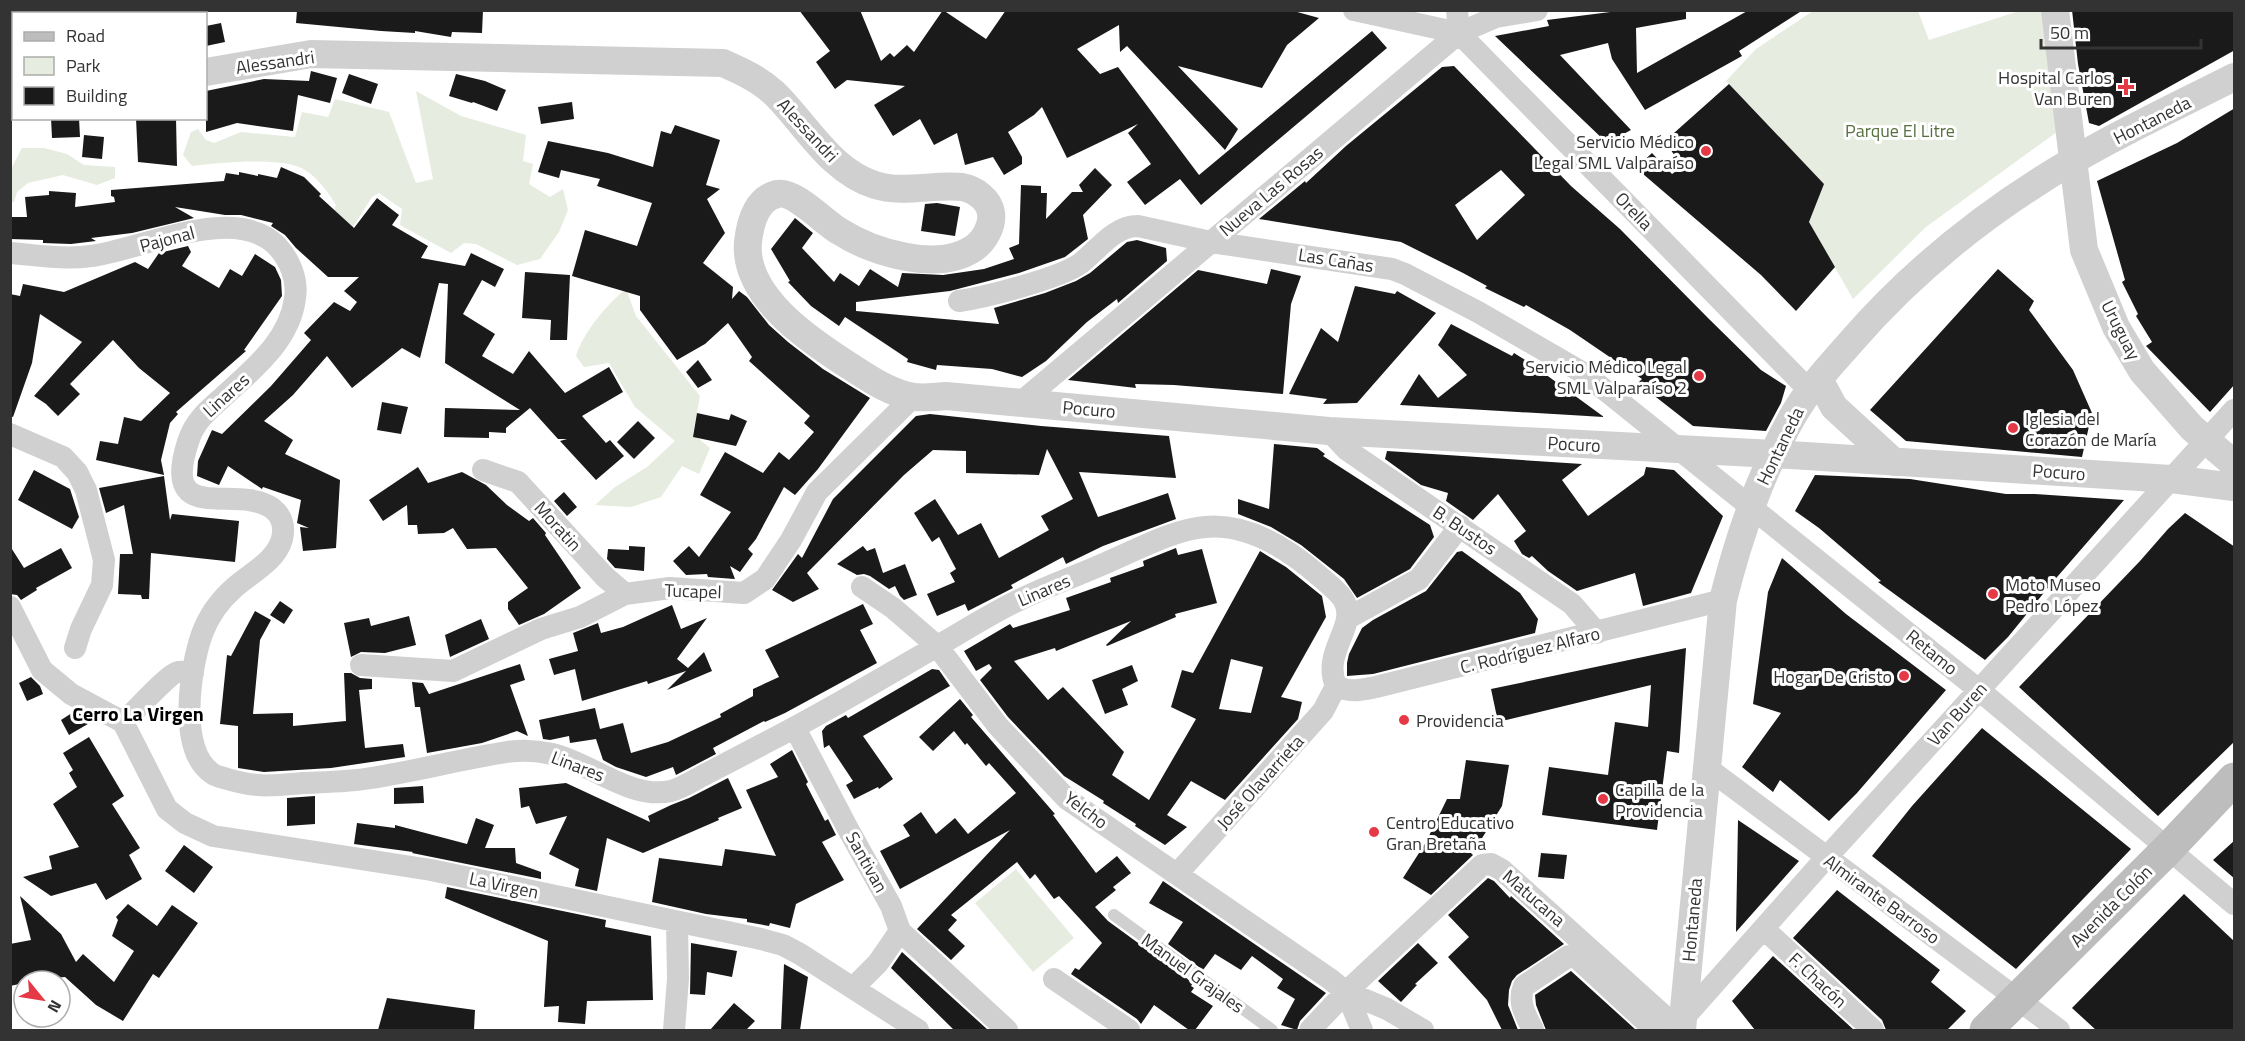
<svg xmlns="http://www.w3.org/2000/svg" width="2245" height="1041" font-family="'Titillium Web',sans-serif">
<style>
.green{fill:#e6ecdf}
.building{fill:#1a1a1a;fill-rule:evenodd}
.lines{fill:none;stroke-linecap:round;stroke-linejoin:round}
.service{stroke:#d0d0d0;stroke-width:12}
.minor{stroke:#d0d0d0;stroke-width:22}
.tertiary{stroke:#d0d0d0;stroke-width:28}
.secondary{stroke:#bdbdbd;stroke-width:33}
.poi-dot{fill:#e63946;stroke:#fff;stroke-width:2}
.labels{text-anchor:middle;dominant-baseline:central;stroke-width:6;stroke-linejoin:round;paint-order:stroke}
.street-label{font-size:18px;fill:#333;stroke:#fff}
.poi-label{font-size:18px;fill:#333;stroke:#fff;text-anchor:start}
.park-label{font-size:18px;fill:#56703f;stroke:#fff}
.neighbourhood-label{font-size:20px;font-weight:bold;fill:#000;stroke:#fff}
</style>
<rect width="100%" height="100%" fill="#fff"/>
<path class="green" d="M1813,11H1918L1929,40L2019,11H2043L2061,129L1926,227L1853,299L1809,222L1824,184L1726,81L1756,49Z
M416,91L461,116L526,135L523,161L533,164L529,184L550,197L563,189L568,210L559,232L540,259L517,265L476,244L464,243L451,253L400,225L402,209L379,193L372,197L351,230L331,218L336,205C328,192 318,178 305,170C284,156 218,163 192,166L183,155L191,132L198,129L206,140L214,143L241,132L295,137L302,112L328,117L335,99L389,112L416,183L433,179Z
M22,148H44L67,154L84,165L115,167V178L97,185L63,175L28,183L17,192L14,202H11V169Z
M626,289L636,316L700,396L693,434L710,448L699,474L682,466L661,497L631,507L595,505L615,487L647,467L675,441L635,407L609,363L584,367L576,356C583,333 607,304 626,289Z
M1016,869L1074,938L1033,972L975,903Z"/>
<path class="building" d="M297,10H483L482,33L452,32L451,37L415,31V33L381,31L296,23Z
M799,10H860L881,61L890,53L894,57L907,45L914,52L943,10L986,39L1006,10H1290L1319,18L1287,45L1262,88L1178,66L1238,129L1225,150L1127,46L1120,52L1119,25L1077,49L1100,74L1118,67L1199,175L1372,31L1387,48L1201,205L1180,179L1145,205L1127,182L1151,164L1128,133L1138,124L1067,158L1042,107L1034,115L1008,132L1022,157V164L1004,175L993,157L965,165L957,133L934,145L920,119L893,136L874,105L905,86L847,80L835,89L816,62L830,51Z
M1626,10H1686V19L1636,28L1637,73L1749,10H1803L1739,51L1742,56L1645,110L1612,59L1608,43L1560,55L1631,130L1607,143L1495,36L1549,26L1547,20Z
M2072,10H2235V50L2099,126L2089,123L2078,64Z
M221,23L225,42L206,46V26Z
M1454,66L1571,186L1620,229L1709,319L1761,370L1786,386L1781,403L1766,431L1693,426L1638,383L1642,379L1570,330L1526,305L1524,307L1485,288L1487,286L1463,273L1401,242L1259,219L1305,181L1306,183L1346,146L1442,67ZM1501,170L1525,195L1477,240L1455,205Z
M311,71L337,78L330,103L298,95L293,131L237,123L206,132V91L264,79L309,81Z
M349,74L378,84L371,104L342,93Z
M456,74L485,81L506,90L497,111L473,102L472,103L449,96Z
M1729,84L1824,184L1809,222L1835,267L1796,311L1761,275L1636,168L1652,153L1672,174L1682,167L1665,141Z
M572,102L574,119L541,124L538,107Z
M2235,108V384L2210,412L2146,346L2152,342L2136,316L2138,314L2122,282L2125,280L2097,181L2177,143Z
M51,118H79L80,137L52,138Z
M136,118H176L177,166L138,162Z
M675,125L720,140L706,185L720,189L707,199L725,233L703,263L733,287L732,299L739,291L747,297L769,325L788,342L823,369L870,398L818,469L795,495L784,487L756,539L748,549L753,554L740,572L730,566L735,579L708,577L707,574L686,575L673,561L689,546L699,557L731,512L700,495L725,452L763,473L779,452L789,460L814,432L804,423L810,416L749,361L752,357L728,323L705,344L677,360L640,310V296L572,276L585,230L637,246L652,203L597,186L600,179L561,170L559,178L538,172L548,141L608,153L653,167L661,131L671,134Z
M84,135L104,137L102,159L82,157Z
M281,167L304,177L321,194L319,196L354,228L377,198L399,215L392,225L428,246L421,258L465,266L471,253L504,269L495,287L482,280L463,314L495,334L482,356L513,374L529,351L565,393L609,367L623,392L582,416L606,443L610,440L624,456L596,480L560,441L567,439H558L530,408L506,428V433L489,432V438L444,437L445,408L520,410L445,363L448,284L439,283L420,358L402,348L352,388L327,356L293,395L264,421L293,440L285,454L340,480L336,548L303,551L300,527L309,528L297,523L301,500L263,487L262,489L228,466L219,485L197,476L198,461L212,430L222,434L271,386L311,340L304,333L334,302L350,311L357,302L344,291L359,277H328L296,248L285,235L271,226L273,223L241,215H225L175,207L194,218L132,233L91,238L96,241L71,244L43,243V240L10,239V217H27L25,197L49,195V191L76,193L75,207L115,202L114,197L111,196V190L224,181L226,173L239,175V172L258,176V174L277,178Z
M1095,168L1112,185L1083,215L1088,239L1065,257L1019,273L950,291L856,302V311L999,324L994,308L1045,293L1076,281L1090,273L1127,242L1137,240L1166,248L1167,261L1118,303L1117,299L1087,322L1046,361L1022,377L992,369L937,365L936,370L907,362L908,359L845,317L839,326L811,306L788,282L790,281L771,249L795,218L813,233L802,248L834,282L840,273L859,286L870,269L898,287L902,273L943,275L984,269L1014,259L1009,248L1019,244L1021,185L1041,186V193H1047L1046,219L1072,192H1083L1079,185Z
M937,203L960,207L955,236L921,231L925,204Z
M188,246L191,252L182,266L219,288L230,269L242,276L255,254L275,267L281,280L282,296L244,350L246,351L176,412L178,414L170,423L161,460L164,475L96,460L100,441L118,444L124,417L141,421L170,393L139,368L113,340L70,384L80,394L58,416L46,404L34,396L82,342L40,314L32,363L13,417L10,416V294L20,296L23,284L64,292L135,262L148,269L159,253Z
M1271,269L1301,276L1291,304L1283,394L1174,385L1135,384L1136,388L1068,380L1198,270L1267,284Z
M1998,269L2034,301L2029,310L2073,370L2092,413L2082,457L1906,441L1870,410Z
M525,272L570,275L567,340H550L551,320L522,318Z
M1355,286L1395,294L1397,291L1436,313L1357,403L1323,404L1327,399L1289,394L1321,328L1338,342Z
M1451,324L1512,356L1514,353L1530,363L1604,417L1400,405L1419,374L1438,398L1467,375L1438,345Z
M698,360L712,380L698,388L686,372Z
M382,402L408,407L401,434L377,430Z
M697,413L729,420L731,414L747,421L736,446L693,437Z
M930,414L1041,426L1169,436L1176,478L1079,472L1098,517L1168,493L1176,519L1103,546L1066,564L1063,557L1011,585L1013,588L968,611L965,604L937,616L927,594L955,582L950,573L956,569L939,537L932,542L914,513L935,499L958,535L981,523L999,558L1049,530L1041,516L1073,499L1047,449L1039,475L966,473V451L933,450L904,475L807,573L819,589L793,602L772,590L798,554L802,558L833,499L916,416Z
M638,421L655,438L634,459L617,442Z
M1274,444L1317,448L1325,454L1323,456L1430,525L1434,537L1410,569L1357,598L1344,579L1301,545L1271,527L1238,514V499L1269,509Z
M1387,451L1582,464L1562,480L1588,516L1644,475L1646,467L1674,470L1723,516L1691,593L1643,606L1635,573L1577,591L1548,571L1532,556L1529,558L1522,554L1514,541L1526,531L1498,494L1473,520L1446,501L1448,493L1421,485L1385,459Z
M418,467L428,483L462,472L486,485L507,505L529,521L533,518L546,533L545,535L581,588L544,614L519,625L508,609V602L528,588L496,548L467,549L453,528L444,533L418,534L417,525H408L407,505L383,521L369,500Z
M34,470L70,489L79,517L72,529L18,500Z
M1815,475L1910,479L2006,494H2035L2124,500L2051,584L2008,637L1985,660L1878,582L1881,581L1819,528L1795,511Z
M164,476L170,520L172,514L239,521L235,562L151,553L149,599H142L141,595L118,594L120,554H133L124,505L106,513L99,488Z
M564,492L577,507L567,516L554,501Z
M2185,513L2235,547V741L2158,816L2019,687L2140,561L2168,529Z
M10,546L24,568L61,548L72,568L36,588L37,590L21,600L17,595L10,594Z
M629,546L645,547L644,571L615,568L607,559L608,549L629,550Z
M863,546L867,551L875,548L883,573L905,564L917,595L904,600L900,596L895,586L889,589L870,576L864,574L857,575L837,564Z
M1176,548L1178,555L1202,549L1217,603L1175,614L1176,617L1107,646L1106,645L1131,621L1056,651L1055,648L1014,661L1048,700L1063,687L1124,752L1112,775L1149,800L1196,719L1171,707L1182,670L1193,673L1260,551L1286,567L1322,596L1326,617L1281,697L1302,702L1298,719L1225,800L1191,781L1167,815L1187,827L1165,845L1135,826L1136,824L1103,803L1104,801L1064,776L1008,717L980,680L992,668L989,664L976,671L964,651L1010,624L1013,628L1070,610L1066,598L1111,582L1110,578L1144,566L1143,561ZM1231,659L1263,667L1251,713L1219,709Z
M1462,551L1520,593L1538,619L1535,633L1373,674L1347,676V663L1349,654L1362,628L1373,620L1426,591L1457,552Z
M1782,558L1846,614L1946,690L1857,793L1829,821L1780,780L1773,792L1742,767L1781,713L1753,704L1768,592Z
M280,601L293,610L284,624L270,615Z
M863,604L873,624L860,630L877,663L785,713L765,722L764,721L713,748L716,754L676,775L673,767L646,777L616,767L603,760L596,739L570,743L569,736L550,740L543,739L539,720L595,708L600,729L623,723L631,753L668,742L721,717L720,714L753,696V689L779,677L765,650Z
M672,605L681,629L707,618L677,659L688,668L704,652L712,671L667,690L686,671L648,684L647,681L582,701L575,669L554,675L549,659L578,651L573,633L598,623L601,633L623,627Z
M255,611L271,620L260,640L253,714L293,713V726L346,721L344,673H351L360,678L372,679V689L359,690L365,748L403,744L405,757L331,768L264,772L238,768V726L220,724L227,655L231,656Z
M409,616L416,645L385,653L361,652L351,657L344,623L369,618L371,626Z
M481,619L489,639L450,657L445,635Z
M1686,648L1679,753L1667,751L1657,830L1542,815L1549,767L1608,775L1615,722L1648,727L1651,685L1498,722L1491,689Z
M520,664L525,680L510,685L528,736L517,731L482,743L427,753L420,707H415L412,682L423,683L429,694Z
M1132,665L1138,681L1122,689L1128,705L1105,714L1092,680Z
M932,669L939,670L950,686L863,736L893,779L879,789L878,787L854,799L846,785L853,781L829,745L824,748L822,731L826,726L846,715L848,718Z
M31,677L40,686L43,694L27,701L19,683Z
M960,699L973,715L971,717L1055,814L1053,815L1096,873L1117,856L1131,873L1113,887L1116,890L1095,907L1108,921L1193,983L1191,986L1194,988L1191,992L1213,1006L1195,1030H1189L1154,1005L1141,1024L1137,1019L1071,974L1075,968L1079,970L1102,943L1059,896L1054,899L1035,874L1030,879L1017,862L951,915L957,920L948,930L965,946L951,960L917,929L1010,830L900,889L880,851L910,836L903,825L921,812L936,834L955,818L968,834L1016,793L989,763L986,766L967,743L965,745L954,731L933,751L919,737Z
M75,711L93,721L69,735L61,720Z
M1982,728L2131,849L2016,969L1872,856L1912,806Z
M89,737L124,796L112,804L140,848L129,855L142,879L106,900L96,883L51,896L23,877L52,869L49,856L79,847L53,804L77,787L69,773L73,770L63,753Z
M792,750L808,782L806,784L825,821L828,819L836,835L822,842L844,880L796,904L790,928L770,923L769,926L747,922V919L706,914L652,902L659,858L722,866L725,849L776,856L746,790L778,777L770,764Z
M1466,760L1509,765L1502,806L1479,843L1470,852L1473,855L1431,895L1403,878L1426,842L1447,799H1460Z
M728,778L742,808L718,818L719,820L643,853L607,838L597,891L575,886L579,869L549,854L567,816L536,824L529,806L521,808L519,788L566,783L650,822L648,816L671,805L689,798Z
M423,786L424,803L394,804V788Z
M315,796V824L287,826V798Z
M476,818L494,825L485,848H515L516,863L541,872V879L412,853L413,852L354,844L357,823L395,828V825L467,844Z
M1738,820L1799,861L1736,932Z
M2235,840V879L2213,860Z
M184,845L213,867L194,893L165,871Z
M1541,853L1567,855L1564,879L1538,877Z
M1488,878L1494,881L1510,898L1511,896L1564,944L1517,975L1512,981L1509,990L1508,1005L1518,1030H1502L1487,1000L1448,957L1469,937L1448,915Z
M1163,881L1326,993L1300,1021L1297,1030L1281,1025L1295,999L1277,988L1283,979L1252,956L1241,970L1215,954L1203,970L1168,944L1183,922L1149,903Z
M447,887L606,920L605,927L651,936L653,1000L587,1001L585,1024L558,1022L559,1006L544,1007L548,941L445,898Z
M1837,890L1940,970L1931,982L1966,1011L1947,1030H1886L1882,1020L1793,938Z
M2184,894L2235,942V1030H2096L2072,1008Z
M20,896L61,934L76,962L83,954L114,982L134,951L112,936L118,920L116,917L128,904L157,926L172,905L198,923L159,978L153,974L123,1021L96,1005L65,977L24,981V983L10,986V944L31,940Z
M691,943L737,951L732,977L707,972L705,995L690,994Z
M1418,943L1438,963L1415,984L1417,985L1401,1002L1378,981Z
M902,952L988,1030H954L891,968Z
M1773,956L1854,1030H1755L1732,1001Z
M784,964L808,977L800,1030H781Z
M1571,971L1636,1030H1546L1536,1005L1535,995Z
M387,998L475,1010L474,1030H378Z
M734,1003L755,1021L746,1030H710Z"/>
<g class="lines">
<path class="service" d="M1114,915L1272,1030"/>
<path class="minor" d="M1354,10L1459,33
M1457,10L1459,33
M1459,33L1809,390
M10,253C37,255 64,260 91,256C143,249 235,203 277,246C290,260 298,280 295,298C290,341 252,370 222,398C207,411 194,422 188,442C160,528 236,483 272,508C282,516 285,526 282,539C276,561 251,573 235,587C220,600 209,615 202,634C190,668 177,751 213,774C216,776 220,777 224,778C256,788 270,786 303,783C326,782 349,782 371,778C417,771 461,759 507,752C521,750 539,751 552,754C591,763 630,800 671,791C682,788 693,781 702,776C723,765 743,755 763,744C828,711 890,673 953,637C973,625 993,613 1013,603C1044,587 1077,576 1108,562C1139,549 1172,530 1205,527C1248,523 1287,548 1318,575C1326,582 1337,590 1343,599C1360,625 1321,651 1336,686
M959,301C986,297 1061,278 1081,263C1099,249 1114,226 1138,226L1211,242L1392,269L1405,274L1478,312L1585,374L1979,690L2234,904
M1020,403L1459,33L1496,17L1537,10
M1329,431L1347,450L1572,604L1597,633
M10,434L63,457L77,472L86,490L104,560L102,585L81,629L75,648
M483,470L518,482L605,577L625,594
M862,587L893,608L937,646L998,726L1067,799L1330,979L1346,992L1387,1009L1423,1030
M10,607L42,670L71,694L123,722L167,809L185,823L213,836L431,870L761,939L783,945L800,954L918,1030
M1348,618L1419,579L1460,526
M361,665L453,671L541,629L580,617L625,594L670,588L744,593L765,579L791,540L817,492L913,397
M1336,686C1350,693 1361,690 1376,687L1723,600
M123,722C134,713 168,674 178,672C182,671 189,673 193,673
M795,728L848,829L891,906L900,931L878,963L853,988
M1706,767L2059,1030
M1177,874L1323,711L1336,686
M1764,929L1873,1030
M900,931L1007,1030
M1054,979L1129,1030
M1346,992L1362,1030
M674,1030L678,979L677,922
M1310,1030L1346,992L1482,865L1491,864L1502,870L1664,1016L1672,1021L1682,1020L1826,858L2234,410
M1533,1030C1526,1016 1517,1002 1524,986L1569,956L1577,958L1655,1030"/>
<path class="tertiary" d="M2055,10L2084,250L2116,327L2142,371L2192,428L2234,464
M206,72L311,54L723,63C741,71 759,79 774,93C806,124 830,171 875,185C903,194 933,184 962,187C974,189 989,199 991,213C993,226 984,241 974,248C938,273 872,252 839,231C825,223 794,190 777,194C756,199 750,224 748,242C743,296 809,340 848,365C867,377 891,394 914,397C924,398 936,397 946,396L1329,431L1774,454L2171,479L2234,487
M10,100H14
M1819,379L1834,407L1894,462
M1682,1030L1723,600C1739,536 1761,471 1794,414C1809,388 1830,366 1850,343C1913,270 1990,209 2074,160C2125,130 2181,104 2234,77"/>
<path class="secondary" d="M1986,1030L2168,849L2234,779"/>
</g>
<g class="poi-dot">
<path d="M2123 78h6v6h6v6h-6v6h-6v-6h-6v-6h6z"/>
<circle cx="1706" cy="151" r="6"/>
<circle cx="1699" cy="376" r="6"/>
<circle cx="2013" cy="428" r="6"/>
<circle cx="1993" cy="594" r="6"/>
<circle cx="1904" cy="676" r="6"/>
<circle cx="1404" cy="720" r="6"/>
<circle cx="1603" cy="799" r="6"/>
<circle cx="1374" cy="832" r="6"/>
</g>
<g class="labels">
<g class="street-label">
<text transform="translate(275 62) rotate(-8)">Alessandri</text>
<text transform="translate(2152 120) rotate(-27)">Hontaneda</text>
<text transform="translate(808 130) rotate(47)">Alessandri</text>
<text transform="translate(1271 191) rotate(-40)">Nueva Las Rosas</text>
<text transform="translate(1634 211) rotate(46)">Orella</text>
<text transform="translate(167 239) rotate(-15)">Pajonal</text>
<text transform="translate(1336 260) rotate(9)">Las Cañas</text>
<text transform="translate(2121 330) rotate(63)">Uruguay</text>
<text transform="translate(226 395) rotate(-42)">Linares</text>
<text transform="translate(1089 409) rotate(5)">Pocuro</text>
<text transform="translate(1574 444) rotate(3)">Pocuro</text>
<text transform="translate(1780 446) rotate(-64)">Hontaneda</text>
<text transform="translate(2059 472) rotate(4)">Pocuro</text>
<text transform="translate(558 526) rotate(48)">Moratin</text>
<text transform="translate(1465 530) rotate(34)">B. Bustos</text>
<text transform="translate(1044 590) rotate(-23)">Linares</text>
<text transform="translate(693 591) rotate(2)">Tucapel</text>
<text transform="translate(1530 650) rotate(-14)">C. Rodríguez Alfaro</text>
<text transform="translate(1932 652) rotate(39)">Retamo</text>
<text transform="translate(1957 714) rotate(-48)">Van Buren</text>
<text transform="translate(578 766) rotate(21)">Linares</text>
<text transform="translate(1260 782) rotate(-48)">José Olavarrieta</text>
<text transform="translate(1086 810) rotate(37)">Yelcho</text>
<text transform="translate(867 862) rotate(61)">Santivan</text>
<text transform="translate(504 885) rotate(12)">La Virgen</text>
<text transform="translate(1534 898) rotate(41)">Matucana</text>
<text transform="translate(1882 899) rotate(36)">Almirante Barroso</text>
<text transform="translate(2111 906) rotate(-45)">Avenida Colón</text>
<text transform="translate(1692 920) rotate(-85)">Hontaneda</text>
<text transform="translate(1193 973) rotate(36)">Manuel Grajales</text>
<text transform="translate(1818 980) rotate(43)">F. Chacón</text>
</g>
<g class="poi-label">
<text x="2112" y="77" text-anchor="end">Hospital Carlos<tspan x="2112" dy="21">Van Buren</tspan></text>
<text x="1694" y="141" text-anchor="end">Servicio Médico<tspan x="1694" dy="21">Legal SML Valparaíso</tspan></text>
<text x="1687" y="366" text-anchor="end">Servicio Médico Legal<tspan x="1687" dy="21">SML Valparaíso 2</tspan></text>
<text x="2025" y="418">Iglesia del<tspan x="2025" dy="21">Corazón de María</tspan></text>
<text x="2005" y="584">Moto Museo<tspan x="2005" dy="21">Pedro López</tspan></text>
<text x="1892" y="676" text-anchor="end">Hogar De Cristo</text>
<text x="1416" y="720">Providencia</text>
<text x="1615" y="789">Capilla de la<tspan x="1615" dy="21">Providencia</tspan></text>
<text x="1386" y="822">Centro Educativo<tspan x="1386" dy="21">Gran Bretaña</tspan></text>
</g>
<g class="park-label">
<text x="1900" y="130">Parque El Litre</text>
</g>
<g class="neighbourhood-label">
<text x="138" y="713">Cerro La Virgen</text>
</g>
</g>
<rect width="2245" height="1041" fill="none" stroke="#333333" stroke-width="24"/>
<rect x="12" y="12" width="195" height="108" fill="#ffffff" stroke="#adadad" stroke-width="1.5"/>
<rect x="24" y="32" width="30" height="9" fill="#bdbdbd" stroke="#adadad" stroke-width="1.5"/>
<text x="66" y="42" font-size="18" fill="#333333">Road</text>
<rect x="24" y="57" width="30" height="18" fill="#e6ecdf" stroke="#adadad" stroke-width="1.5"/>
<text x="66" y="72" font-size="18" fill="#333333">Park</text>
<rect x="24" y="87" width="30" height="18" fill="#1a1a1a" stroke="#adadad" stroke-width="1.5"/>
<text x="66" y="102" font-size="18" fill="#333333">Building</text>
<g transform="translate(42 999) rotate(120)"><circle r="28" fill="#ffffff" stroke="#adadad" stroke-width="1.5"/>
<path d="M0-4.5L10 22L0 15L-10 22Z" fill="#e63946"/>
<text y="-9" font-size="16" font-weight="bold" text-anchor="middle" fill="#333333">N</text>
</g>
<path d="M2041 39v9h160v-9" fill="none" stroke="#333333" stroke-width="3"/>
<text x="2050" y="39" font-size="18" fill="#333333" stroke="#ffffff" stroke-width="4.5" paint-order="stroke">50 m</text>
</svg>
